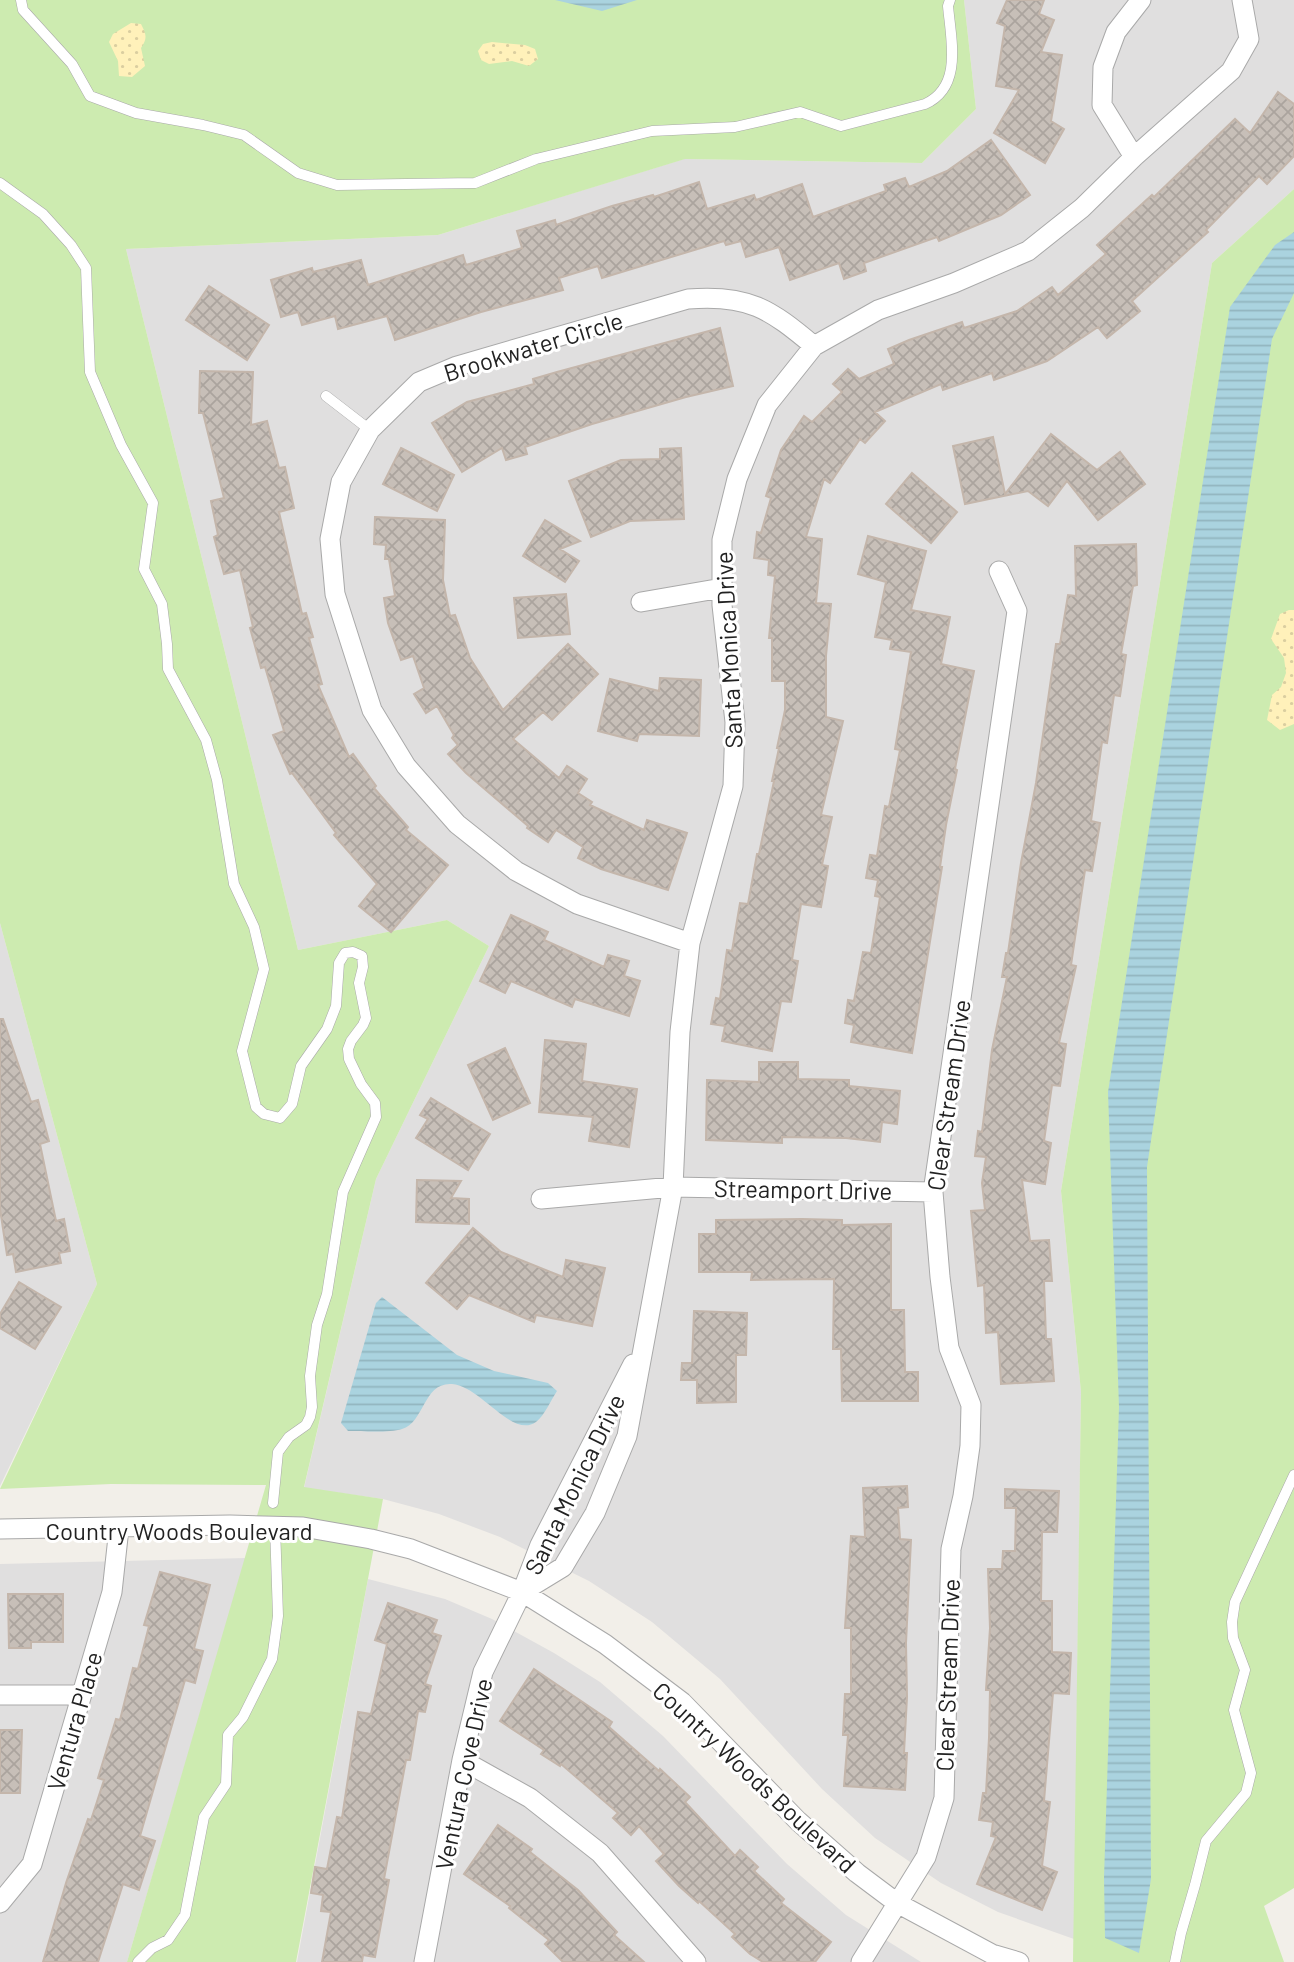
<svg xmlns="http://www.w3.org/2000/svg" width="1294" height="1962" font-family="Barlow,sans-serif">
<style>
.residential{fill:#e0dfdf}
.grass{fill:#cdebb0}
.sand{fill:url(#sand-dots)}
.water{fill:url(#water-rules)}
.building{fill:url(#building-cross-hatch);stroke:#c4b6ab;stroke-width:2}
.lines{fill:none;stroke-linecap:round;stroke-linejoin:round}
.service-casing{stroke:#a9a9a9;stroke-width:11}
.minor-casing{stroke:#a9a9a9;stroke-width:21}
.service{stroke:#fff;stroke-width:10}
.minor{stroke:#fff;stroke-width:19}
.labels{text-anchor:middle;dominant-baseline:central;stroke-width:6;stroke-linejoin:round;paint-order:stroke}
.street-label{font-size:24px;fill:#222;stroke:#fff}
</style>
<defs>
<pattern id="sand-dots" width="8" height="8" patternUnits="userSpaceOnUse" patternTransform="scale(1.75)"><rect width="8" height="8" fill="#fff1ba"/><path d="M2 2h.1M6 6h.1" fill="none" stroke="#dacea0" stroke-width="1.8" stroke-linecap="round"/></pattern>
<pattern id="water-rules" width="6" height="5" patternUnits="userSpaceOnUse" patternTransform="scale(1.75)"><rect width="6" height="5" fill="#aad3df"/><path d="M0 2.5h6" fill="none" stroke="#92b5bf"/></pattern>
<pattern id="building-cross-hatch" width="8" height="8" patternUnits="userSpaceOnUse" patternTransform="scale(1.75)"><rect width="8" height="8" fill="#c7bfb8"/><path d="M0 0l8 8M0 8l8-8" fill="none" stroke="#aba49e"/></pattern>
</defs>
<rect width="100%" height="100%" fill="#f2efe9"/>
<path class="residential" d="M964,0H1294V189L1212,263L1061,1191L1081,1392L1074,1939L998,1912L941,1883L875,1838L822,1789L720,1679L652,1622L589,1581L500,1537L439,1514L383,1499L304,1488L376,1179L489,946L447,920L298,950L126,249L438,235L684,159L922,163L976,109Z
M0,923L97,1284L0,1486Z
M246,1558L127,1962H0V1564Z
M368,1579L445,1599L492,1619L554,1653L600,1682L663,1736L787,1864L846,1915L921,1962H297Z"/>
<path class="grass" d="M0,0H964L976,109L922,163L685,159L438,235L126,249L298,950L447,920L489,946L376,1179L304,1487L383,1499L296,1962H127L266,1485L111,1484L0,1489L97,1284L0,923Z
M1294,189V1888L1264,1906L1284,1962H1073L1081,1392L1061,1191L1212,263Z"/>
<path class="sand" d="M131,23L141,24C146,34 148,38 141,48L145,66L132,77L119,76L118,61L109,42L113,34Z
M492,42L525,45L535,49L538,59L529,66L512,61L489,64L481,60L478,51L483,44Z
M1289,610H1294V724L1280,730L1267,720L1272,695L1281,687L1286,673L1284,658L1271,639L1280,614Z"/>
<path class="water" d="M555,0H637L602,11Z
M1294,232V293L1272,339L1147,1167L1151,1879L1139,1953L1105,1938L1104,1878L1119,1407L1108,1092L1230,307L1275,245Z
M382,1297L457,1355L494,1371L548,1383L557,1391C551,1400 544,1416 536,1422C512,1439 481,1386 452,1384C423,1382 425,1422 402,1429C389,1433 362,1431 348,1431L341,1423L376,1303Z"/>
<path class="building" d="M1007,0H1044L1039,14L1054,20L1041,52L1062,55L1051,121L1064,129L1045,163L994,133L1019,90L996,86L1005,26L997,23Z
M1278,92L1294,104V156L1267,184L1259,176L1206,230L1208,232L1132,301L1140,311L1107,338L1098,327L1047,361L994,380L992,373L943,390L941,384L875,412L885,421L865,443L860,439L830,483L824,479L806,537L822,539L816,603L831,604L826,656V717L843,721L821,815L832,817L822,865L828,866L821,907L801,904L792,960L798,961L791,1002L781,1001L772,1051L722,1041L725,1026L711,1024L716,998L720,999L727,950L732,951L740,903L748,904L757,854H759L774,781H772L779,748H777L785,710V681H772V638H769L775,576L768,575L769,560L754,558L757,532L761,533L771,498L766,496L781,450L804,416L812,422L842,392L833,384L848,369L859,379L894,364L888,349L909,340L962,322L964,328L1017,311L1052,287L1058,295L1106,254L1097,245L1152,195L1154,197L1235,119L1250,133Z
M991,140L1030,195L1001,215L939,241L937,237L864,263L866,271L844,279L839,263L790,280L779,247L746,257L741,241L726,245L724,241L602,278L598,266L559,278L563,290L481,312L395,340L387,316L338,329L335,316L302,325L298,312L281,317L271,280L312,268L313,272L361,260L368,285L463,255L466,265L522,248L517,231L555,220L556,225L612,206L653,195L654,197L699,182L707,209L754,195L756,200L802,184L813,217L886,191L884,185L905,178L909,187L947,171Z
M209,286L269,325L247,360L186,320Z
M720,328L733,386L686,397L592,424L525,447L527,454L506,460L502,448L462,472L432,423L467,402L534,384L533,379L557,372Z
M200,371L253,372L251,425L267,421L279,468L285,467L294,508L279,512L302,614L306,613L313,637L309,638L322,684L318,685L349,757L353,754L376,786L374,788L408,827L406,830L448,865L391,932L359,906L377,884L334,835L336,833L292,773L290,774L273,735L284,731L265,667L261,668L250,628L253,627L240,570L224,574L214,537L218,535L211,501L224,498L203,413H199Z
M1051,434L1097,470L1120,452L1145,484L1098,520L1067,481L1048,506L1028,491L965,504L953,446L993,437L1005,494Z
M401,448L454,475L437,511L383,484Z
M681,448L684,519L630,521L591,537L569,481L621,460L660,459V449Z
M912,473L957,512L931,543L886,504Z
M375,517L445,520L443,580L450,616L455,615L470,658L503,710L568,644L598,674L552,720L543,712L513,739L559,778L567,766L587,779L578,793L592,802L590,805L644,830L647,820L687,833L668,890L601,869L578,858L583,847L556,830L548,842L527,828L528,826L466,773L448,754L458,745L452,738L454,735L437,706L426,713L414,694L424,688L413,656L401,660L388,623L384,598L395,596L389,559H385L386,545L374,544Z
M545,520L580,541L560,549L579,561L565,582L523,556Z
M868,536L926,551L911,610L950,617L941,664L974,671L955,769L957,770L946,825L940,867H942L912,1053L851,1042L854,1025L845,1023L848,1000L854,1001L863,952L871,953L880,897L875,896L878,880L866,878L870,855L877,856L885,806L889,807L900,750L895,749L911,652L890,649L892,640L875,637L886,582L858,574Z
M1136,544L1137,585L1133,586L1121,654L1126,655L1120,696L1114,695L1107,743L1102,742L1091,821L1100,823L1092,871L1085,870L1071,965L1076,966L1059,1043L1066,1044L1060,1086L1052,1085L1044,1141L1051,1143L1045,1184L1022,1180L1030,1241L1049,1240L1052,1281H1044L1046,1339H1051L1054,1381L1001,1384L998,1332L986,1333L984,1285L978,1286L971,1211L985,1210L982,1183L986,1157L975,1156L978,1131L982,1132L992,1050L1007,977H1002L1006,953H1008L1021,863L1036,783L1056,644H1060L1068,595L1076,596L1075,546Z
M566,594L570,634L518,638L514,598Z
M660,678L701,680L699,736L639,734L637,741L598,731L610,679L659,691Z
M511,915L548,932L544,940L604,967L608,955L629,961L624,976L640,981L629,1016L575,999L572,1007L511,981L505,993L480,981Z
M0,1019H3L31,1102L38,1100L49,1141L40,1144L56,1221L64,1219L70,1251L59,1253L61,1263L16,1272L13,1254L7,1255L0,1209Z
M545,1040L586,1044L582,1081L637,1089L629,1147L589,1141L593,1117L539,1112Z
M505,1048L530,1103L493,1120L468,1065Z
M759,1062H798V1079L849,1080V1086L900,1091L897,1124L882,1122L880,1142L846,1138L782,1137V1143L706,1140L707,1080L759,1082Z
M431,1098L490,1134L468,1170L416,1138L428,1119L420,1115Z
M417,1180L461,1181L451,1198L469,1199V1224L416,1222Z
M802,1219L842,1220V1225L891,1224V1310H904L905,1372H918V1401H842L841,1349H833L834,1279L751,1280L752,1272H699V1234H716V1220Z
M473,1228L501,1252L563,1277L566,1260L605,1268L592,1326L536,1315L534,1322L469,1295L457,1309L426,1283Z
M19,1282L61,1307L35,1349L0,1328V1314Z
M694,1311L747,1313L746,1355H736V1402L697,1403V1380H681L682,1363H692Z
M907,1486L908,1507L898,1508L900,1539L911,1540L906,1643L907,1697L904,1753H907L905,1790L844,1786L848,1735H843L845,1694H851V1628H845L851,1536L865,1537L863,1488Z
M1005,1489L1059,1491L1057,1532H1042L1041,1601H1052V1652L1071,1653L1069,1694L1053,1693L1044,1801L1050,1802L1042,1866L1057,1872L1042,1910L977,1884L996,1837L991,1836L993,1822L979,1820L983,1793H986L989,1738L990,1690H986L990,1628L988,1569H1002L1003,1551H1015L1016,1508H1005Z
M160,1572L210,1585L194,1649L203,1651L195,1683L185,1680L140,1836L155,1841L139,1890L123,1884L98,1962H43L66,1883L88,1819L91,1820L104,1780L98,1778L116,1719L120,1720L133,1668L138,1669L149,1626L144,1625Z
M8,1594H63V1642H31V1648H9Z
M388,1603L437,1620L432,1633L441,1636L425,1684L431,1686L425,1712L418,1711L410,1760H406L384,1879L389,1880L375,1957L363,1955L362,1962H322L331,1912L321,1911L323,1895L311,1893L315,1867L327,1869L337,1817L342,1818L358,1712L371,1714L387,1644L375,1640Z
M534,1669L612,1722L609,1727L659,1771L660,1769L690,1797L685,1802L735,1856L740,1850L758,1867L754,1871L784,1899L781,1903L831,1942L815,1962H763L750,1954L732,1937L735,1934L699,1901L698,1903L679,1886L656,1861L664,1854L639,1826L631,1835L613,1818L618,1813L561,1764L560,1766L541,1754L544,1750L500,1721Z
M0,1730H22L20,1793H0Z
M498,1825L532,1849L530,1852L578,1890L617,1932L614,1935L644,1962H563L545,1944L549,1940L509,1908L510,1906L464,1874Z"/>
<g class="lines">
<g class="service-casing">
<path id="service" d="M21,0L23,10L72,64L90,96L136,113L203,125L244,135L298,173L337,185L475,183L536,159L652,131L735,127L800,112L841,126L925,104C963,87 951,40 948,6L950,0
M0,183L43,214L71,245L86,268L90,372L121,445L153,503L144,569L162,604L167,644L168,669L206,740L217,780L234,884L254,927L264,969L242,1051L256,1107L264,1114L280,1118L292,1104L301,1066L327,1029L336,1006L339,963L345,953L353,952L362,956L363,967L359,983L366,1018L363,1025L351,1041L348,1049L349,1059L361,1084L375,1103L376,1117L343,1192L327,1294L317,1325L310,1376L312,1407L310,1417L306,1425L289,1437L278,1452L273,1503
M326,396L370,430
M138,1962L152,1948L168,1940L185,1915L204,1817L226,1784L228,1735L243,1717L272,1659L278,1616L275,1526
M1175,1962L1181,1933L1195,1885L1206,1841L1246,1793L1251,1773L1234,1710L1245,1670L1233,1638L1232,1622L1235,1602L1294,1475"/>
</g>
<g class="minor-casing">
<path id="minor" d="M1134,157L1102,105L1103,67L1116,32L1141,0
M641,602L722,588
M690,943L577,904L516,871L457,824L406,766L372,710L335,594L330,539L341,482L370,430L419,382L457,366L688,299C748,294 770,309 814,346
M541,1199L673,1187L933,1192
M0,1529L230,1525L303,1527L371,1539L411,1549L522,1592L605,1644L682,1702L798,1821L857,1873L897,1903L992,1954L1019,1962
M522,1592L563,1567L595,1513L627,1436L673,1187L680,1032L690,943L733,786L735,722L722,605V540L737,479L767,405L814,346L878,310L954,283L1028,251L1082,208L1134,157L1231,71L1249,39L1242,0
M0,1695H81
M462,1760L530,1798L600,1853L696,1962
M0,1903L32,1864L112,1592L119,1528
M424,1962L462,1760L483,1672L522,1592L540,1545L633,1364
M861,1962L926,1857L944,1798L951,1549L963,1496L970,1446L971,1405L949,1348L940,1277L933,1192L1017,611L999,571"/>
</g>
<use href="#service" class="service"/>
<use href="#minor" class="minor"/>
</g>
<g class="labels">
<g class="street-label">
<text transform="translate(533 346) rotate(-17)">Brookwater Circle</text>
<text transform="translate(728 650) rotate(-93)">Santa Monica Drive</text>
<text transform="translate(948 1095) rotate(-82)">Clear Stream Drive</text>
<text transform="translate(803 1189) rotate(1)">Streamport Drive</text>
<text transform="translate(574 1484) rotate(-64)">Santa Monica Drive</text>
<text x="179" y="1530">Country Woods Boulevard</text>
<text transform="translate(947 1675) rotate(-88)">Clear Stream Drive</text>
<text transform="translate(74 1721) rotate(-74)">Ventura Place</text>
<text transform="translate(463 1774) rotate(-78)">Ventura Cove Drive</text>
<text transform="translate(755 1777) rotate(43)">Country Woods Boulevard</text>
</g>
</g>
</svg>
